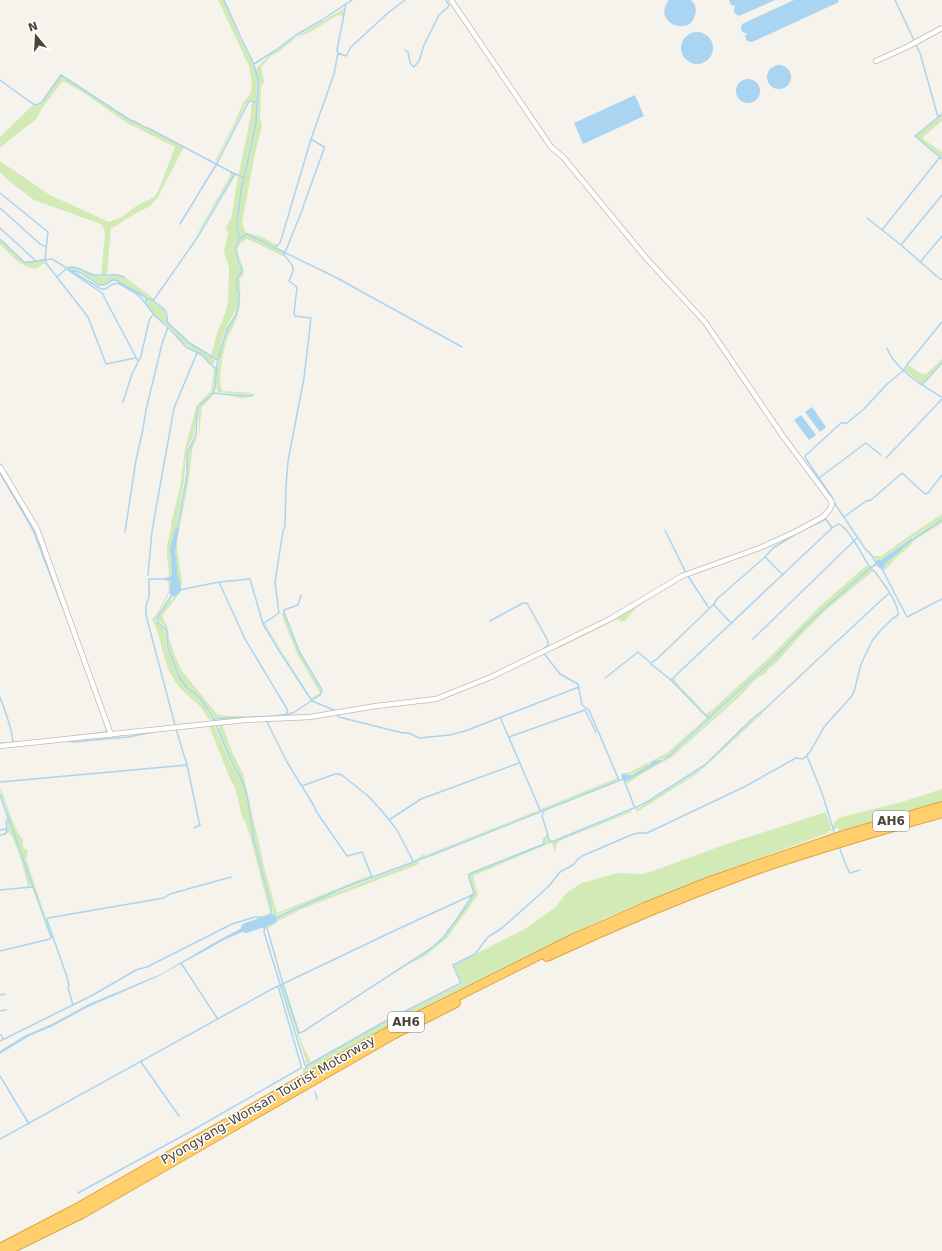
<svg xmlns="http://www.w3.org/2000/svg" width="942" height="1251" font-family="'DejaVu Sans',sans-serif">
<style>
.green{fill:#d2eab5}
.water{fill:#a9d4f2}
.lines{fill:none;stroke-linecap:round;stroke-linejoin:round}
.stream{stroke:#a9d4f2;stroke-width:1.5}
.river{stroke:#a9d4f2;stroke-width:10}
.minor-casing{stroke:#c2bbae;stroke-width:6}
.motorway-casing{stroke:#e0a43c;stroke-width:10}
.minor{stroke:#fff;stroke-width:4.5}
.motorway{stroke:#ffcf6e;stroke-width:8}
.labels{text-anchor:middle;dominant-baseline:central;stroke-width:3;stroke-linejoin:round;paint-order:stroke}
.shield{fill:#fff;stroke:#817c74;stroke-width:1}
.shield-label{font-size:12px;font-weight:bold;fill:#4b4439}
.street-label{font-size:13px;fill:#4b4439;stroke:#fff}
</style>
<rect width="100%" height="100%" fill="#f6f3ec"/>
<path class="green" d="M218,0H224L240,39L254,65L257,81L256,101L250,100L247,102L217,160L215,161L232,128L244,101C257,90 250,78 249,66Z
M344,8L343,16L338,15L308,33L297,37L280,51L271,56L261,67L264,82L261,87L260,117L262,126L254,158L242,223L245,230L247,233L262,237L275,244H278L276,247L247,234L239,238L238,224L241,190L257,124L258,81L256,69C280,42 314,28 344,8Z
M61,75L130,120L138,123L145,127L184,147L158,197L150,206L126,219L118,225L111,228L107,275H101L105,235L104,229L101,224L34,200L9,181L0,172V161L50,195L109,222L122,217L139,204L149,200L155,196L159,189L175,147L127,123L84,93L63,81L42,108L36,120L28,125L0,148V137L33,105L35,106L40,105Z
M252,102L256,103V123L254,135L251,142L243,176L239,174L250,119Z
M942,115V121L923,137V139L942,152V158L915,136Z
M230,171L234,174L190,246L230,176Z
M238,176L243,177L237,224L238,239L234,250L241,272C233,285 240,292 237,305C235,315 228,322 225,331C221,340 221,350 218,358L211,355L218,330L224,317L228,303L229,268L224,251L228,234L226,227L231,219Z
M247,235L276,248L285,253L283,256L281,255L247,239C245,241 241,242 239,245C233,256 251,268 240,279C240,289 241,300 239,310C237,320 231,330 227,339C224,349 216,383 223,391L254,393L244,395L218,392C212,384 223,339 227,329C230,324 235,319 237,313C240,302 238,291 238,280C252,266 221,246 247,235Z
M0,240L24,262H36L44,259L45,263C43,264 39,267 37,268C24,271 8,252 0,244Z
M69,267L93,275L100,277L117,275L125,277L154,299L153,301L150,298H146L121,281L113,280L104,285H99L80,272L68,268Z
M150,299L157,306L164,309L165,312L167,321L190,344L206,352L215,360L213,366L202,355L183,343L170,327L155,316L147,306V300Z
M942,359V362L922,384L905,370L908,365C914,368 920,375 926,374Z
M212,367L216,369L214,388L212,392L198,407L194,435L188,447L186,454L184,482L176,527L170,549L172,576L169,577C169,567 166,557 167,547C168,539 171,533 171,524L180,487L185,449L195,411L196,406L211,391L214,371Z
M214,393L245,397L254,395C243,403 227,392 214,394L202,407L199,435L193,446L192,452L188,485L177,541V548L182,582L181,589L176,570L175,548L187,473L188,453L192,442L198,437C201,414 191,409 214,393Z
M942,514V519L939,521L908,540L881,560H877L873,556H881L902,541Z
M940,522H942V523L913,541L910,546L896,558L884,571L883,570C886,556 926,529 940,522Z
M867,565L869,568L868,570L806,624L773,659L708,718L671,680L675,677L676,682L706,714L711,711L772,655L819,607Z
M870,569L873,571L826,610L802,634L774,665L769,668L766,673L757,678L740,696L672,757L640,775L627,784L626,779L664,760L674,753L774,660L806,625Z
M168,580L171,581L169,593L155,621L164,628L167,648L178,677L186,688L201,700L212,719L210,720C205,716 204,710 199,705C190,698 179,688 173,678C164,663 162,646 157,630C156,626 153,623 152,619L157,614L169,591Z
M179,594L162,616L168,628L169,638L175,656L182,671L217,714L226,716H253L231,718H215L202,699L186,687L179,677L170,653L167,641L166,628L164,625L158,621L157,619L168,602Z
M653,595V596L635,609L626,620L622,622L617,619L555,650L556,648L591,631Z
M284,613C295,642 304,664 321,690L320,695L312,700L264,624H265L311,698L320,693L298,656L281,614Z
M760,713H763L698,773L637,812L635,809L639,808L703,768L718,752Z
M706,718L707,719L669,755C664,759 659,759 654,762C644,767 634,777 622,774V773H628L667,753Z
M222,724L232,752L243,774L266,874L277,913L371,875L372,877L274,916L255,840L247,796L238,772L232,763L222,742L219,733V725Z
M214,725L231,764L241,781L246,796L254,841L270,908V916C265,920 260,917 254,916H263L269,913V910L250,836L245,821L242,816L235,787L231,781L209,726Z
M617,778L618,779L613,783L542,811L541,809Z
M0,786L13,822L19,835L23,839V846L25,849L28,850L26,859L53,939H52L23,858L9,822L5,804L1,796Z
M942,789V803L839,831L838,827L834,830L833,827L835,821L841,817L902,802Z
M539,809L540,811L536,813L414,861L420,857L422,854L426,855L537,811Z
M630,811L632,813H629L559,841L556,845L555,853L552,843L548,844L473,876L478,895L447,938L425,956L410,964L444,937L474,892L469,875L470,873L541,845L544,844L546,838H549L552,842Z
M826,812L832,831H828V833L698,881L605,918L438,1000L304,1073L302,1068H307V1065L382,1023L462,984L454,965L525,929L556,907L566,893L582,883L618,873L642,874L653,871L721,846Z
M8,820L31,884L29,887L28,886C26,876 16,839 9,833L6,834L8,830L7,822Z
M418,861L419,864L302,909L280,920L268,928L266,926L275,918L307,904Z
M283,984L302,1044L311,1062L307,1064L281,985Z"/>
<path class="water" d="M669,0H691C695,4 697,9 695,15C690,38 651,22 669,0Z
M729,0H775L739,16L734,13V9L735,6L731,5Z
M794,0H838L839,2L752,42L747,41L745,37L747,33H744L741,30L742,24Z
M681 48a16 16 0 1 1 32 0a16 16 0 1 1-32 0Z
M767 77a12 12 0 1 1 24 0a12 12 0 1 1-24 0Z
M736 91a12 12 0 1 1 24 0a12 12 0 1 1-24 0Z
M635,95L644,116L583,144L574,123Z
M812,407L826,427L820,432L805,412Z
M801,415L816,435L809,440L794,420Z
M176,527L179,528L175,551L177,565V574L180,582L181,590L180,593L174,597L169,593L171,581L164,580L165,578L172,576L170,548Z
M912,538L909,543L888,561L885,564L883,570L879,568L875,563L877,560H881Z
M719,708L720,709L669,757L626,781L623,780L621,775L622,774L632,775L651,764L653,761L662,760L669,755Z
M257,920L260,928L254,927L226,939L157,977L88,1007L51,1027L29,1036L0,1054V1051L26,1035L52,1024L89,1004L161,974L219,940Z"/>
<g class="lines">
<path class="stream" d="M895,0L920,53L938,117
M346,4L337,50L338,53L346,56L351,47L389,12L405,0
M405,50L408,52L410,63L414,67L419,61L424,45L439,15L449,6L446,0
M254,64L276,50L296,35L322,20L352,0
M0,80L33,104L37,105L42,102L61,75L130,120C137,121 142,127 148,128L235,174L244,177
M942,114L915,136L942,159
M0,193L48,232L45,259L46,263L88,317L106,364L135,358
M0,208L40,244L46,247
M867,218L901,245L940,279H942
M180,224L217,163L248,103L250,101L256,102
M0,228L36,261
M882,230L940,157
M0,239L24,262C34,263 42,259 52,259L101,289H106L111,285L118,283L137,294L142,299L155,316L169,328L186,347L202,355L211,365L217,369
M239,239L247,234L337,278L462,347
M901,245L942,195
M276,247L280,243L284,230L311,139
M921,261L942,236
M72,270L81,273L99,285H104L113,280L118,281L145,297L146,299V304
M57,277L67,268
M124,277C115,272 105,277 95,275C87,274 75,264 68,268V270L102,293L138,361
M146,299H150C154,302 165,308 166,312C168,316 166,319 168,323L191,344L218,360
M153,301L197,238L235,174
M887,348C894,368 924,387 942,397
M922,385L942,363
M213,393L244,396L253,395
M123,402L132,374L141,356L149,321L153,314
M886,458L942,399
M0,473L33,530L64,611
M819,478L866,443L881,455
M844,517L866,501L871,500L902,473L925,494L928,493L942,475
M177,529L187,475V453L196,435L197,412L199,406L213,393L215,388L217,363L227,329L236,315L238,306L239,295L237,288V279L242,272L235,250L239,239L237,224L241,190L256,124L258,81L254,64L241,38L224,0
M665,530L686,573
M125,532L136,460L143,429L146,410L162,344L168,327
M910,541L942,520
M765,557L783,575
M876,562L869,552L866,550L835,504L832,497L806,459L805,456L841,423H847L864,409L887,384L904,370L906,366L942,322
M882,569L907,617L942,599
M148,575L152,531L174,408L197,353
M688,576L709,608
M166,579H149V597L146,606V615L175,725
M219,582L245,639L287,709V714
M179,590L219,582L250,579L263,624L278,649L312,701L334,710L339,717L403,733H409L419,738L450,735L465,731L579,687
M172,595L158,616L157,622L166,629L168,648L179,677L186,687L201,699L212,716L232,763L242,781L247,796L254,840L271,907L272,919L346,887L432,855L623,779
M714,605L732,624
M490,621L523,603H527L548,641V645L542,650
M263,624L279,613L275,582L283,531L285,526L286,486L288,461L304,378L311,318L295,316L294,313L297,287L289,281C296,266 294,267 284,255L303,208L304,204L324,149V147L311,139L334,74L338,53
M753,639L858,537
M543,653L546,656L560,674L578,684L582,705L589,710L619,780
M651,664L671,680L709,719
M605,678L638,652L651,663L658,658L714,604L717,599L765,557L773,548L799,532L826,519L832,528
M0,697C5,711 11,725 13,741L10,743
M719,709L773,660L806,625L870,568L878,563
M500,717L541,812
M213,719L275,716L293,713L320,695L322,690L299,651L284,612V610L298,605L301,595
M266,720L287,762L314,806L316,811L347,856L362,852L372,877
M176,729L187,765L198,817L200,825L194,828
M70,737L106,732L107,729
M509,737L585,710L596,732
M70,741L73,742L128,737L153,732
M0,743H6
M807,756L822,793L835,835
M624,780L635,808L647,802L705,765L752,719L765,709L816,661L889,593
M0,782L187,765
M302,786L335,774H339L343,776L367,795L381,810L397,830L413,861
M0,795L51,937L50,939L0,951
M389,820L421,799L519,763
M0,830L7,829
M0,835L5,834L7,831L6,821L8,819
M548,837L551,842L554,841L634,808
M839,846C841,852 847,869 850,873L860,870
M0,890L32,887
M264,927L267,928L283,984L299,1033L304,1031L430,949L444,937L446,933L458,918L474,893L469,878V874L544,844V839L548,835L542,816L544,811
M181,963L217,1018
M0,995L5,994
M73,1005L68,988L69,986L67,977L47,920L48,918L164,898L170,894L231,877
M0,1011L6,1010
M0,1035H1L3,1039
M0,1041L91,996L136,970L147,967L232,924L255,917L261,918L265,922L264,932L306,1068
M141,1062L179,1116
M306,1066L382,1023L461,983L453,965L475,954L488,937L502,928L549,886L560,872L573,865L578,859L582,856L631,835L638,833H647L744,787L796,758L803,759L810,752L824,727L851,697L854,692L861,664L872,641L879,632L893,618L898,615C899,604 882,581 875,572C873,570 871,568 869,566C863,557 848,526 838,524L832,528L673,678L670,680
M0,1076L29,1124
M315,1092L317,1099
M0,1139L272,989L398,929L472,895
M78,1193L186,1134L301,1068V1065L278,986"/>
<path class="river" d="M246,928L272,919"/>
<g class="minor-casing">
<path id="minor" d="M876,61L907,47L942,28
M0,467L37,529L111,735
M0,746L245,720L310,717L376,706L436,699L491,677L610,619L682,576L762,547L795,532L823,517L830,509L832,503L829,498L782,435L705,322L646,258L563,157L551,147L451,0"/>
</g>
<g class="motorway-casing">
<path id="motorway" d="M547,957C613,926 680,898 748,873C812,850 877,832 942,813
M0,1248L73,1210L392,1029L574,938L645,907L710,881L840,836L942,806
M7,1251L82,1214L393,1035L456,1003"/>
</g>
<use href="#minor" class="minor"/>
<use href="#motorway" class="motorway"/>
</g>
<g class="labels">
<g class="shield">
<rect x="873" y="811" width="36" height="20" rx="3"/>
<rect x="388" y="1012" width="36" height="20" rx="3"/>
</g>
<g class="shield-label">
<text x="891" y="821">AH6</text>
<text x="406" y="1022">AH6</text>
</g>
<g class="street-label">
<text transform="translate(268 1100) rotate(-30)">Pyongyang–Wonsan Tourist Motorway</text>
</g>
</g>
<g transform="translate(36 36) rotate(342)" stroke="#ffffff" stroke-width="3" paint-order="stroke">
<path d="M0-3L7 15L0 10L-7 15Z" fill="#4b4439"/>
<text y="-6" font-size="11" font-weight="bold" text-anchor="middle" fill="#4b4439">N</text>
</g>
</svg>
